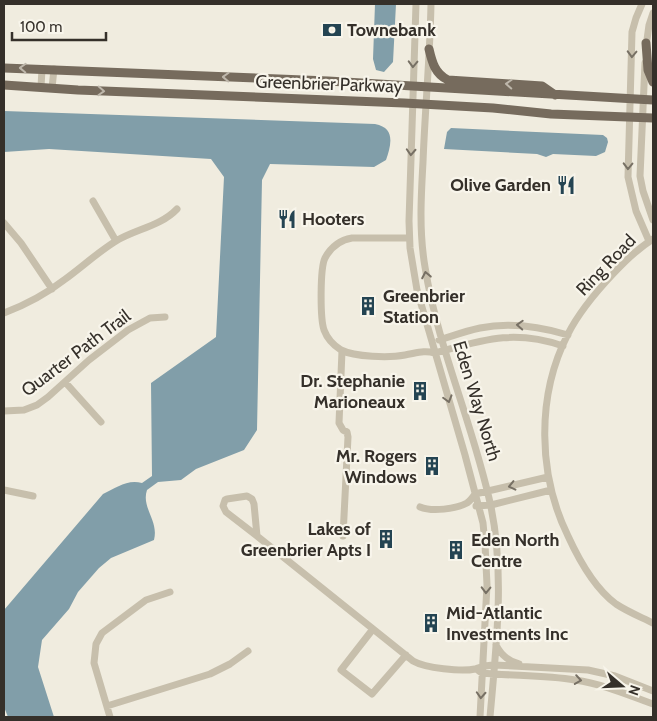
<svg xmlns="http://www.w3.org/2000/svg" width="657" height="721" font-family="Cabin,sans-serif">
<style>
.water{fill:#819ea9}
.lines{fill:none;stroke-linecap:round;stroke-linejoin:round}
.minor{stroke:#c7bfac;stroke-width:7}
.major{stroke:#766b5d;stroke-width:9}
.oneway{stroke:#777064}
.oneway2{stroke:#beb7ab}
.labels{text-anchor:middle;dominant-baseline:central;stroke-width:4.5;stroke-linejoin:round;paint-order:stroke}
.poi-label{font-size:18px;font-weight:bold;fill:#35302a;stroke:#f8f5eb;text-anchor:start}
.street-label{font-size:18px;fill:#35302a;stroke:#f8f5eb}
</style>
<rect width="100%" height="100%" fill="#f0ecdf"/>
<path class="water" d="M375,4H396L393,62L384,72L376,70L373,59Z
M4,111L375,124C396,128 391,145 386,160L374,167L270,164L262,180L257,430L244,450L196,469L181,480L158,482L147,490C141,508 159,520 154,540L111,558L99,568L78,592L69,609L42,640L38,667L54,717H8L4,707V610L103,494C116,488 127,479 142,483L152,476L151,383L216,337L224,177L211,159L49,149L4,152Z
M451,128L603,135L607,138L608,142L605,152L596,156L553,154L546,157L537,154L444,149L447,132Z"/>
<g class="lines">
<path class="minor" d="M416,4L409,221L410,248L417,290L465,455L483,523L485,544L487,585L480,717
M431,4C430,57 425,109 423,162C421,197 419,232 425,267C438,349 474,426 491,507C505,575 496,648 490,717
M642,4L636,18L632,32L628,177L636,211L649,241
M646,47L649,25L653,13
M645,63L640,176L643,191L653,220
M41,87L42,69
M52,88L54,69
M93,201L116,241
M4,223L21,243L52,289
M409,238H352C340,240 331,247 325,258C320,268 320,318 324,330C327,338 333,345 341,350C355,357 389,358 405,355C417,353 424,350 435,353
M653,239C639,248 625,261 613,274C596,292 579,312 568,334C536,396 538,475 568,536C579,560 594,588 616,604C628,612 641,617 653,623
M4,313C25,305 46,294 64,280C82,267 98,252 116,241C136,229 161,226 177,209
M439,340C452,336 466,331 480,328C510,322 538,326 568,335
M342,351L339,423L343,430L347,432L348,437L343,536
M435,353C483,340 513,329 563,346
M65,382L101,422
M4,411L24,410L37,405L48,397L89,360L128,330L150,318L165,317
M4,490L33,496
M247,496L252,499L254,504L257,536L226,512L223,506L225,500L227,499Z
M476,506L491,505L551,490
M420,507C432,512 456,509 467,503C470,501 473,497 475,494L548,477
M257,536L413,661C425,668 462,672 475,669C482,667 486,665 494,665L588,670L615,676L653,691
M373,629L341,670L372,694L406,655
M496,645C501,655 508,661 519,664
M479,671L482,673C513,676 545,675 575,680C603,684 628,695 653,704
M107,706L210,674L230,664L248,651
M110,717L94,663L96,644L102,633L146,600L170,592"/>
<path class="major" d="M646,43L648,70L653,82
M429,49C432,62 435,74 448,80L542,86L555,95
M4,68L328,81L653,100
M4,85L78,90L404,103L493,108L551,114L653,118"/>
</g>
<defs><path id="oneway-chevron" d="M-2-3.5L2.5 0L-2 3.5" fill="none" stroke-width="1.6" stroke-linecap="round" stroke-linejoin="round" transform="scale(1.25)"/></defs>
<g class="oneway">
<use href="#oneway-chevron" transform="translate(632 54) rotate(92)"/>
<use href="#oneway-chevron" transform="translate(413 64) rotate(92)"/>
<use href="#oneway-chevron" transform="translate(411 152) rotate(93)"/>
<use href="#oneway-chevron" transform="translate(628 166) rotate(91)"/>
<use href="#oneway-chevron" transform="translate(426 275) rotate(-101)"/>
<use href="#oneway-chevron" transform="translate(520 325) rotate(-177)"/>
<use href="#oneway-chevron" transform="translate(448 399) rotate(74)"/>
<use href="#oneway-chevron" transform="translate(512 486) rotate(167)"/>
<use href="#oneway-chevron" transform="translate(486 590) rotate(91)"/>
<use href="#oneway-chevron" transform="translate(578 680) rotate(9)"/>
<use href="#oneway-chevron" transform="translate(481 695) rotate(93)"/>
</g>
<g class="oneway2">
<use href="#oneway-chevron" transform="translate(23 68) rotate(-178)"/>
<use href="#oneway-chevron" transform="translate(226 77) rotate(-178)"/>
<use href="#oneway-chevron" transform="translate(509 84) rotate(-177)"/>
<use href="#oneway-chevron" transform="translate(101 91) rotate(3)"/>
</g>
<defs>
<g id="bank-bare" transform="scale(1.5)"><path d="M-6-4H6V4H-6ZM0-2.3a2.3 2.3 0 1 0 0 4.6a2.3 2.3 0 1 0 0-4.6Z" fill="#244452" stroke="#f8f5eb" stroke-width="2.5" paint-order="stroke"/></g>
<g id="restaurant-bare" transform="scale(1.5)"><path d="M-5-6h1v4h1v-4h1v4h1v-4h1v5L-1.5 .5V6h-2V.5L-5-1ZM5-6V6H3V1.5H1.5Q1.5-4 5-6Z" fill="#244452" stroke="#f8f5eb" stroke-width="2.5" paint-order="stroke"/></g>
<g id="building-bare" transform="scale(1.5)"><path d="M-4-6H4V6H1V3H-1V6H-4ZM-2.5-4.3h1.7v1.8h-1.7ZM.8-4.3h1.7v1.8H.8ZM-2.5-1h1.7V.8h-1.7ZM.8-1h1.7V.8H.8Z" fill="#244452" stroke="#f8f5eb" stroke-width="2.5" paint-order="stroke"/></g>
</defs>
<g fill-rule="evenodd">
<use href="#bank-bare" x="332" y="30"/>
<use href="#restaurant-bare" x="566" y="185"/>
<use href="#restaurant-bare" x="287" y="219"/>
<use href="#building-bare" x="368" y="306"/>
<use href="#building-bare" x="420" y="391"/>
<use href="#building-bare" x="432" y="466"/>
<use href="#building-bare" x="386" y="539"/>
<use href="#building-bare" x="456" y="550"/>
<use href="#building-bare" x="431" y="623"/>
</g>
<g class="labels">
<g class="poi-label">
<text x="347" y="30">Townebank</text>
<text x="551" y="185" text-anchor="end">Olive Garden</text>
<text x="302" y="219">Hooters</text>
<text x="383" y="296">Greenbrier<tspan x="383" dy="21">Station</tspan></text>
<text x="405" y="381" text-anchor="end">Dr. Stephanie<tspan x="405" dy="21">Marioneaux</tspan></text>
<text x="417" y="456" text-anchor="end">Mr. Rogers<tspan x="417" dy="21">Windows</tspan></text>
<text x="371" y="529" text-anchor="end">Lakes of<tspan x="371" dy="21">Greenbrier Apts I</tspan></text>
<text x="471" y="540">Eden North<tspan x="471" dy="21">Centre</tspan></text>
<text x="446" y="613">Mid-Atlantic<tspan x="446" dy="21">Investments Inc</tspan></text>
</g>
<g class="street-label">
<text transform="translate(329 84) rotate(2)">Greenbrier Parkway</text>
<text transform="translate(606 265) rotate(-46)">Ring Road</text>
<text transform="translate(76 353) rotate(-37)">Quarter Path Trail</text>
<text transform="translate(477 401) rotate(73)">Eden Way North</text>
</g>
</g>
<rect width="657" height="721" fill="none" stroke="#35302a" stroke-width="10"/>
<g transform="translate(622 686) rotate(109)" stroke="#f8f5eb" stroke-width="4" paint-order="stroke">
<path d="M0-4L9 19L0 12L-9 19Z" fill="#35302a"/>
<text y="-8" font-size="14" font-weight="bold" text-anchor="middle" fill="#35302a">N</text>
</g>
<path d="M12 32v8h94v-8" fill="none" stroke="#35302a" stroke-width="2.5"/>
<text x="20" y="32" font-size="15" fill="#35302a" stroke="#f8f5eb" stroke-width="4" paint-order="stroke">100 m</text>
</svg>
